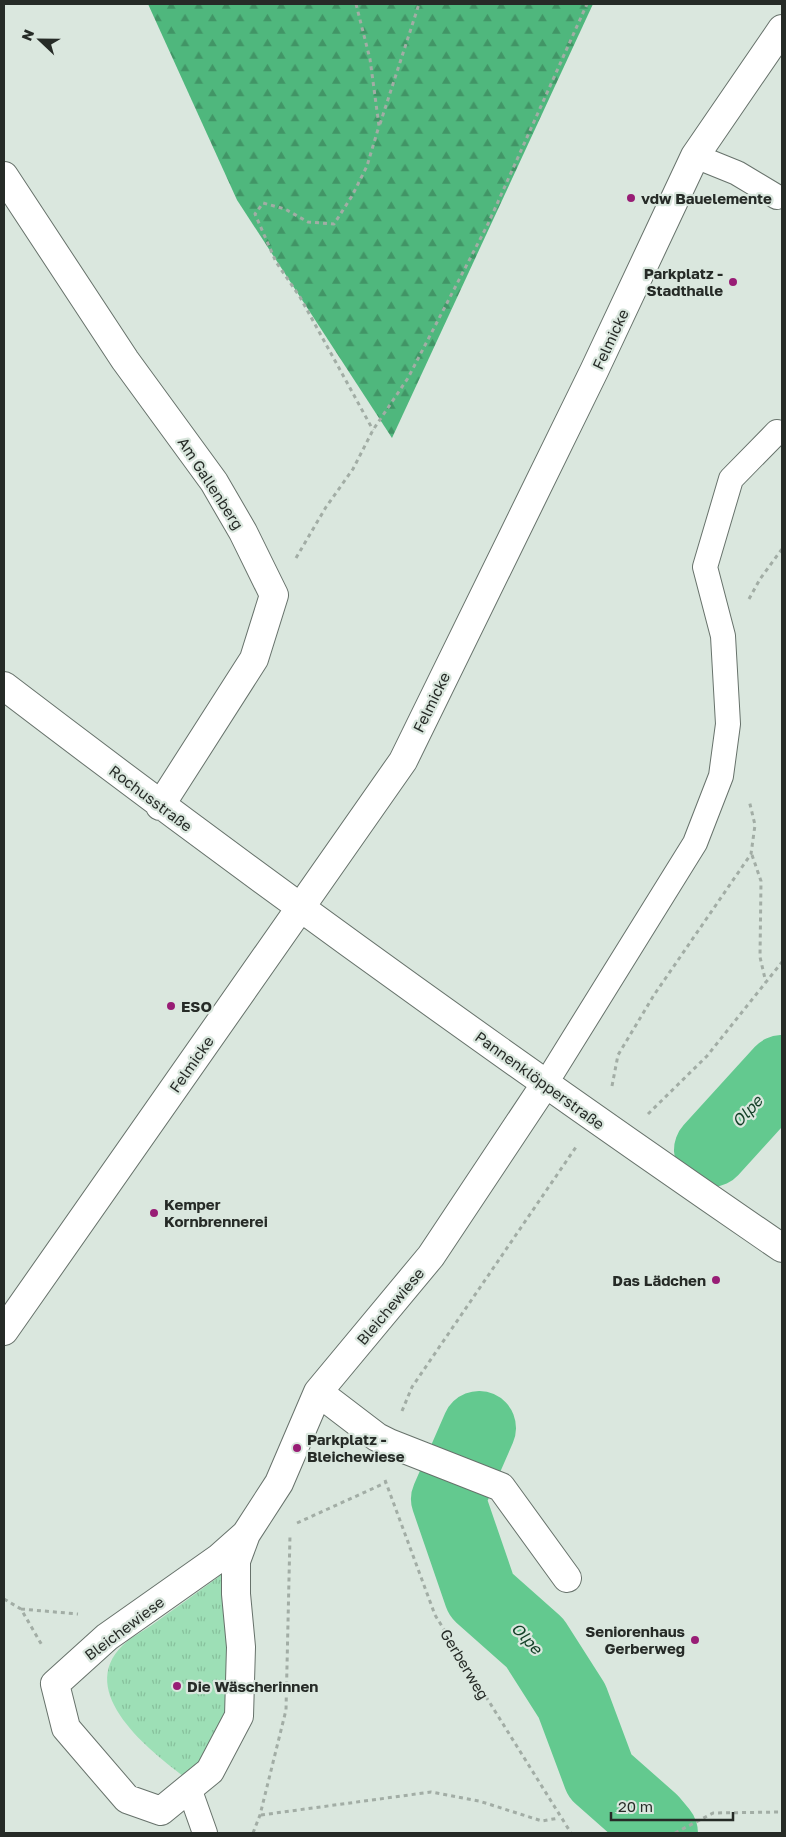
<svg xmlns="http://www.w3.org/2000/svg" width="786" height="1837" font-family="'Golos Text',sans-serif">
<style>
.grass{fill:url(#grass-tufts)}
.forest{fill:url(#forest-firs)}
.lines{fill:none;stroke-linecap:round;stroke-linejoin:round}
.river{stroke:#63c98f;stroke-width:74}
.service-casing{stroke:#67726b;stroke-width:26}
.minor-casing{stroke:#67726b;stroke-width:30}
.path{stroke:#a2ada5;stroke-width:3;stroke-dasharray:4 4;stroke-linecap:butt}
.service{stroke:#fff;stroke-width:24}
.minor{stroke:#fff;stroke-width:28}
.poi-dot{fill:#981d75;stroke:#dae7de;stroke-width:2}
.labels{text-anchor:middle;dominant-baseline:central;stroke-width:4.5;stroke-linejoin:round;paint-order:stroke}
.poi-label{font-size:15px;font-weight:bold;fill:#262b27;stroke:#dae7de;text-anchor:start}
.street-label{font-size:15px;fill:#262b27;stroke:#dae7de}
.water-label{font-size:16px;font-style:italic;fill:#133f27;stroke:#dae7de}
</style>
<defs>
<pattern id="grass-tufts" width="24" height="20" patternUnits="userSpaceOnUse" patternTransform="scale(1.25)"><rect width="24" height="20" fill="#9ddfb6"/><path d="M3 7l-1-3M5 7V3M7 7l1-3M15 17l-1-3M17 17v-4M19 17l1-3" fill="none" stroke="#87c09c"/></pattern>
<pattern id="forest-firs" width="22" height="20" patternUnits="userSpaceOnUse" patternTransform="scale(1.25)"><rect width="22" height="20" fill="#4fb77d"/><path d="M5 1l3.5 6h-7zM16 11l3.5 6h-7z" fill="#419566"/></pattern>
</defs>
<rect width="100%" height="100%" fill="#dae7de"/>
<path class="grass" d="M229,1566L234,1717L206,1768L186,1778C151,1752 74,1692 123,1645C131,1637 142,1632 152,1625C173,1610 195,1594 217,1578Z"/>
<path class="forest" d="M148,4H593L392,438L237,200Z"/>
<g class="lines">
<path class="river" d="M711,1150L782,1072
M479,1428L448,1499L481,1595L535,1643L572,1701L600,1776L651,1821L661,1833"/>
<g class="service-casing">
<path id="service" d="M695,156L737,173L777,197
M546,1083L695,843L721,776L728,724L723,636L705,567L731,479L777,432
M189,1788L205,1833"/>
</g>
<g class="minor-casing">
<path id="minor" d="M4,176L125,360L214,482L243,532L274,595L254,659L160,806
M4,686C258,880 518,1067 782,1248
M4,1331L403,761L594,371L695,156L782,29
M318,1392L377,1437L389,1443L501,1487L567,1578
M246,1534L236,1561V1594L241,1647L239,1716L210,1771L161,1811L127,1799L66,1728L55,1684L107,1637L219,1558L246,1534L279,1483L318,1392L431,1256L546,1083"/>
</g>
<path class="path" d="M356,4L370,59L379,126L367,166L352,196L334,224L308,222L285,209L263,203L255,214L276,262L300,297L373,430
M380,124L419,4
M296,558L326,507L353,469L373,430L408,378L488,224L587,4
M749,599L760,579L782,549
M752,855L761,881L760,957L766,983
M612,1086L618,1055L654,995L751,854L755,825L749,800
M648,1114L707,1056L782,962
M402,1411L412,1387L576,1147
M385,1480L435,1615L571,1833
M297,1523L385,1483
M4,1599L21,1609L43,1647
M21,1609L78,1614
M261,1815L431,1792L479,1801L542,1821L559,1818
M253,1833L260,1815L286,1710L290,1535
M675,1833L713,1813L782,1812"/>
<use href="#service" class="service"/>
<use href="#minor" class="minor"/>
</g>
<g class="poi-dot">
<circle cx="631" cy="198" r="5"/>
<circle cx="733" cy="282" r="5"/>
<circle cx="171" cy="1006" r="5"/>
<circle cx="154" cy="1213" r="5"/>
<circle cx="716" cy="1280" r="5"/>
<circle cx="297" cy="1448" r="5"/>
<circle cx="695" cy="1640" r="5"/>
<circle cx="177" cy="1686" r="5"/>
</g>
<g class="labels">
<g class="poi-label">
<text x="641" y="198">vdw Bauelemente</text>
<text x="723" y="273" text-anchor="end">Parkplatz -<tspan x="723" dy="17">Stadthalle</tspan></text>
<text x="181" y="1006">ESO</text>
<text x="164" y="1204">Kemper<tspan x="164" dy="17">Kornbrennerei</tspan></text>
<text x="706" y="1280" text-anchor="end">Das Lädchen</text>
<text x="307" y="1439">Parkplatz -<tspan x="307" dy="17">Bleichewiese</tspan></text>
<text x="685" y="1631" text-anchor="end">Seniorenhaus<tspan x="685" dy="17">Gerberweg</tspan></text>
<text x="187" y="1686">Die Wäscherinnen</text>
</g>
<g class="street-label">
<text transform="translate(610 339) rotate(-65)">Felmicke</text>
<text transform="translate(211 483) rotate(57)">Am Gallenberg</text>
<text transform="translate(431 702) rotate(-64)">Felmicke</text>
<text transform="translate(151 798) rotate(37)">Rochusstraße</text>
<text transform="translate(191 1064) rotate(-55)">Felmicke</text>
<text transform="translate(540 1080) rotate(36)">Pannenklöpperstraße</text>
<text transform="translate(390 1306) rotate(-50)">Bleichewiese</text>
<text transform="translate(124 1628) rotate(-37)">Bleichewiese</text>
<text transform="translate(465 1664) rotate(59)">Gerberweg</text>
</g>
<g class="water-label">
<text transform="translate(747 1111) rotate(-47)">Olpe</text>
<text transform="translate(527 1638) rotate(47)">Olpe</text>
</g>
</g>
<rect width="786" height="1837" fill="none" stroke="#262b27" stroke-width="10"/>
<g transform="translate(40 40) rotate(292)" stroke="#dae7de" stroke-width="4" paint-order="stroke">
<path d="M0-4L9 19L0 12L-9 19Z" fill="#262b27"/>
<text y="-8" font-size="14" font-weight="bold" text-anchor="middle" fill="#262b27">N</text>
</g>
<path d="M611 1812v8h122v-8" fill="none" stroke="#262b27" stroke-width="2.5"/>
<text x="618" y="1812" font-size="15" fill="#262b27" stroke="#dae7de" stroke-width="4" paint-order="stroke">20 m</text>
</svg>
